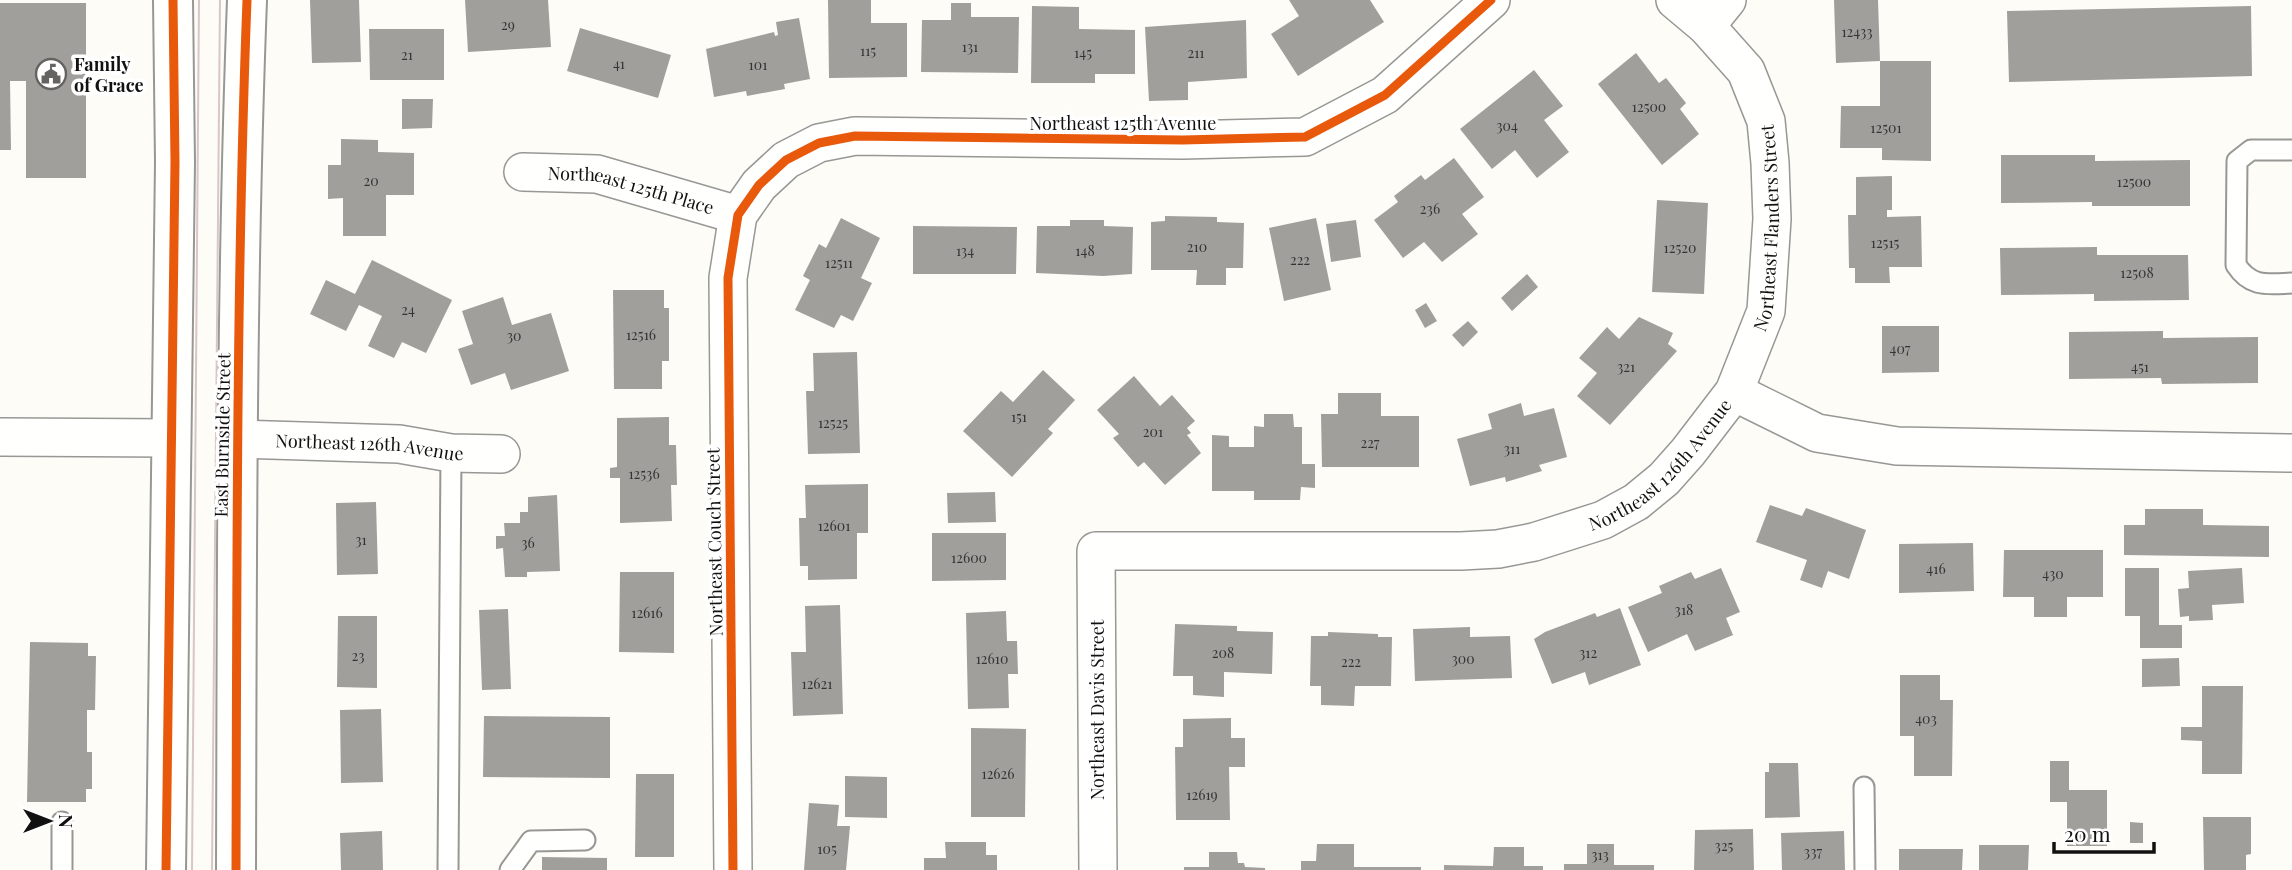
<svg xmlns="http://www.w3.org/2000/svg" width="2292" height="870" font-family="'Playfair Display',serif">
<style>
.building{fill:#a19f9c}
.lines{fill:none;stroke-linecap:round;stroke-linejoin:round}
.service-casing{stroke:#979795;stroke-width:23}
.minor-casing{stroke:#979795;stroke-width:40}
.tertiary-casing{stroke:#979795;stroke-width:42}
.service{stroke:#fffffe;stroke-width:19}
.minor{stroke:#fffffe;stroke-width:37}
.tertiary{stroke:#fffffe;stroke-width:38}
.tram{stroke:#d9c6c7;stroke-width:2}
.cycleway-casing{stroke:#fff;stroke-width:13}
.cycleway{stroke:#e8590c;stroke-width:9}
.labels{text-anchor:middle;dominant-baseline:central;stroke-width:7;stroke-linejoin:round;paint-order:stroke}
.number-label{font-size:14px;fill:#353434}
.poi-label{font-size:18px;font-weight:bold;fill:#111;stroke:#fff;text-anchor:start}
.street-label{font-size:18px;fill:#111;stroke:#fff}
</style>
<rect width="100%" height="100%" fill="#fdfcf7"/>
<path class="building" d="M310,0H359L361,62L312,63Z
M465,0H548L551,47L468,52Z
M828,0H871V23H907V77L829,78Z
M1289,0H1370L1384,22L1298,76L1271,34L1299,16Z
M1834,0H1878L1880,61H1931V161L1882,160V148H1840L1841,106H1880V61L1836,63Z
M0,3H86V178H26V81H10L11,150H0Z
M951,3H971V17H1019L1018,73L921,72L922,20H951Z
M1032,6L1079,7V29L1135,30V74H1095V83H1031Z
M2251,6L2252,76L2009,82L2007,11Z
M799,18L810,79L784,84L785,89L747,96L746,91L714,97L706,49L774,32L775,36L778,35L776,22Z
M1246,20L1247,78L1188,82V100L1149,101L1145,27Z
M580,28L671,55L658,98L567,71Z
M369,29H444V80H370Z
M1636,53L1659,83L1666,78L1686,103L1680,109L1699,134L1662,165L1598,84Z
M1534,70L1563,106L1544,120L1569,152L1537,178L1515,150L1492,169L1460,129Z
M402,99H433L432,128L402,129Z
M341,139L378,140V152L414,153V195H386V236H343V198L328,199V165H341Z
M2001,155H2095V161L2190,160V206H2092V202L2001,203Z
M1454,158L1484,197L1462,214L1478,234L1442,262L1424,242L1403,258L1374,220L1398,202L1394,196L1421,175L1425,180Z
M1892,176V210H1887V217L1921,216L1922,267H1889L1890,283H1855V268H1849L1848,215H1856V177Z
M1657,200L1708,203L1704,294L1652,292Z
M1165,216L1217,217V222L1244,223L1243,268H1226V285H1196L1197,270H1151V222L1165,221Z
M841,218L880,238L861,278L872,283L853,321L841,315L834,328L795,310L810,280L803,276L819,244L826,248Z
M1316,218L1331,290L1284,301L1269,228Z
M1070,220H1104V226L1133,227L1132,274L1103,276L1036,273L1037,226H1070Z
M1356,220L1361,257L1331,262L1326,224Z
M913,226L1017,227L1016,274H913Z
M2097,247V255H2188L2189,300L2094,301V294L2001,295L2000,248Z
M372,260L452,300L426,353L402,342L394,358L368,346L382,316L359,305L346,331L310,314L326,280L355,294Z
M1527,274L1538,287L1512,311L1501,298Z
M613,290H664V308H669V361H662V389H614Z
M503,297L512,325L551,313L569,371L511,390L505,373L471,385L458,349L473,344L462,311Z
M1426,303L1437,321L1425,328L1415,310Z
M1639,317L1673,333L1668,344L1677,351L1610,425L1577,396L1597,373L1579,358L1607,327L1619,339Z
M1468,321L1478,332L1463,347L1452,335Z
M1882,326H1939V372L1882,373Z
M2163,331V338L2258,337V383L2162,384L2161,378L2069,379V332Z
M857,352L860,453L808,454L806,391H814L813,353Z
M1043,370L1075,400L1048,429L1053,433L1012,477L963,431L1001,391L1013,402Z
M1134,376L1160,406L1172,395L1195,421L1187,428L1191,433L1187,435L1201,453L1165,485L1144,462L1138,467L1113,438L1119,434L1097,410Z
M1338,393H1381V416H1419V467H1322L1321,414H1338Z
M1521,403L1524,416L1554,408L1567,457L1539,465L1542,471L1506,482L1505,477L1470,486L1457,439L1492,429L1488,414Z
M1264,414H1293L1294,427H1302V464H1315V488L1301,487L1300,500H1254V491H1212V435L1229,436V447H1254V426L1264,427Z
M669,417V445H676L677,485H671L672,521L620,523V478H610V468L617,467V418Z
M868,484V533H857V579L808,580V566H800L799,518H806L805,485Z
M995,492L996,522L948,523L947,493Z
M557,495L560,571L527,572V577H505L503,548L496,549V536H505L504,523H520V512H528V497Z
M376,502L378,574L337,575L336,503Z
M1770,505L1802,516L1806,508L1866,530L1849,579L1828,571L1822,588L1800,580L1807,560L1756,542Z
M2145,509H2203V525L2269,526V557L2124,555V525H2145Z
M932,533H1006V580L932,581Z
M1973,543L1974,591L1899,593V544Z
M2004,550H2103V597H2067V617H2034V597H2003Z
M1721,568L1740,612L1726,618L1733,635L1695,651L1687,634L1648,652L1628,607L1662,593L1659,586L1691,572L1695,579Z
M2125,568H2159V625H2182V648H2140V616H2125Z
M2242,568L2244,603L2212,605L2213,620L2189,621V616L2180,617L2178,589L2189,588L2188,571Z
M620,572H674V653L619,652Z
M840,605L843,714L793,716L791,652H806L805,606Z
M1620,608L1641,665L1589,685L1585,672L1552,684L1534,639L1545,632L1595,613L1597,617Z
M508,609L511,689L482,690L479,610Z
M1006,611L1007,641H1017L1018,674H1008L1009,708L968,709L966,613Z
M338,616H377V688L337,687Z
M1175,624L1237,626V631L1273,632L1272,674L1224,672V697L1193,695V676H1173Z
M1470,627V637L1510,636L1512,678L1415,681L1413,629Z
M1328,632L1378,634V637H1392L1391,686H1355L1354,706L1321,705V686H1310L1311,636H1328Z
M30,642L88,643V656H96L95,710H87V752H92V789H86V802H27Z
M2179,658L2180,686L2142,687V659Z
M1900,675H1940V700H1953L1952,776H1914V736H1900Z
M2202,686H2243L2242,774H2202V741L2181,740V727H2202Z
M381,709L383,782L341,783L340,710Z
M484,716L610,717V778L483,777Z
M1231,718V738H1245V767H1229L1230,820H1176L1175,747H1183V719Z
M971,728L1026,729L1025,817H971Z
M2050,761H2069V790H2107V846H2067V802H2050Z
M1769,763H1798L1800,817L1765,818V772H1769Z
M636,774H674V857H635Z
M845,776L887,777V818L845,817Z
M809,803L839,805L837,826H850L846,870H804Z
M2203,817H2251V854L2246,855V870H2204Z
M2130,822L2143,823V843H2130Z
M1753,829L1754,870H1694L1695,830Z
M382,831L383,870H341L340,833Z
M1844,831L1845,870H1782L1781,833Z
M945,842H986V855H997V870H924V858H946Z
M1317,844H1354V867H1421V870H1301V861H1316Z
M1587,844H1614V865H1654V870H1564V864H1587Z
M1979,845H2029L2028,870H1979Z
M1494,847H1524V866H1543V870H1444V865L1493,866Z
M1899,849H1963L1962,870H1899Z
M1209,852H1237L1238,863H1244L1245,867L1265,868V870H1184V867H1209Z
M542,857L607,858V870H542Z"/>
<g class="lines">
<g class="service-casing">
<path id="service" d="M2292,150H2251L2237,161L2236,265C2251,288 2268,284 2292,283
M1864,787L1865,870
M62,822V870
M448,870L451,453
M510,870L531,841L585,840"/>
</g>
<g class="minor-casing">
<g id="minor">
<path d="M1706,26L1727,0"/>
<path id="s1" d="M523,172L597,174L738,215"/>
<path d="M1734,392L1817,433L1897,446L2292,453"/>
<path d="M0,437L171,438"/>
<path id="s2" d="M237,439L399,444L451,453L501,454"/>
<path d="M733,870L728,278L738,215L759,185L786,160L819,143L855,136L1183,140L1305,137L1385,95L1491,0"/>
<path id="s3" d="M1098,870L1096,551H1461L1498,549L1534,542L1603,520L1636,502L1664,479L1688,452L1734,392L1766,311L1772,219L1770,163L1766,121L1746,71L1706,26L1675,0"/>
</g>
</g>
<g class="tertiary-casing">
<path id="tertiary" d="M166,870L175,162L173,0
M236,870C237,580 236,290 247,0"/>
</g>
<use href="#service" class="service"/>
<use href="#minor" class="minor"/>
<use href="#tertiary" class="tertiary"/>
<path class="tram" d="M192,870L199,0
M212,870L220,0"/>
<g class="cycleway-casing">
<path id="cycleway" d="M166,870L175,162L173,0
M236,870C237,580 236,290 247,0
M733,870L728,278L738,215L759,185L786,160L819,143L855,136L1183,140L1305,137L1385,95L1491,0"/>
</g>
<use href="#cycleway" class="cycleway"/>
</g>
<defs>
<g id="civic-ring" transform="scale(1.575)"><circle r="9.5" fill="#fff" stroke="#646362" stroke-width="1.5"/><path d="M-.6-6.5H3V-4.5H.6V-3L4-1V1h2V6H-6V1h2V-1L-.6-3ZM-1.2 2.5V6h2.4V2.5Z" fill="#646362"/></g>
</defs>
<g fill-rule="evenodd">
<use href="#civic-ring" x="51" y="74"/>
</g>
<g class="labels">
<g class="number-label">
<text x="508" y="24">29</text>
<text x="1857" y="31">12433</text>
<text x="970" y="46">131</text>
<text x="868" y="50">115</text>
<text x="1083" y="52">145</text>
<text x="1196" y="52">211</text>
<text x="407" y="54">21</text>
<text x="619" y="63">41</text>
<text x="758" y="64">101</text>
<text x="1649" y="106">12500</text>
<text x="1507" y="125">304</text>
<text x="1886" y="127">12501</text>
<text x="371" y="180">20</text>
<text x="2134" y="181">12500</text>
<text x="1430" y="208">236</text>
<text x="1885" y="242">12515</text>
<text x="1197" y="246">210</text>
<text x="1680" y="247">12520</text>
<text x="965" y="250">134</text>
<text x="1085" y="250">148</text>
<text x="1300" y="259">222</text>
<text x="839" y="262">12511</text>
<text x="2137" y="272">12508</text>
<text x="408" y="309">24</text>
<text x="641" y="334">12516</text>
<text x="514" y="335">30</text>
<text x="1900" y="348">407</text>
<text x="1626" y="366">321</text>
<text x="2140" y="366">451</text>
<text x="1019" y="416">151</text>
<text x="833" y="422">12525</text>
<text x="1153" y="431">201</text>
<text x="1370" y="442">227</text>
<text x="1512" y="448">311</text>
<text x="644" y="473">12536</text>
<text x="834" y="525">12601</text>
<text x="361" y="539">31</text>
<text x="528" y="542">36</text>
<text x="969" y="557">12600</text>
<text x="1936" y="568">416</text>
<text x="2053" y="573">430</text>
<text x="1684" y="609">318</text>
<text x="647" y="612">12616</text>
<text x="1223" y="652">208</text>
<text x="1588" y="652">312</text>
<text x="358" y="655">23</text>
<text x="992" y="658">12610</text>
<text x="1463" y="658">300</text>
<text x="1351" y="661">222</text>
<text x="817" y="683">12621</text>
<text x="1926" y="718">403</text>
<text x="998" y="773">12626</text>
<text x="1202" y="794">12619</text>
<text x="1724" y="845">325</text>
<text x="827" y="848">105</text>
<text x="1813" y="851">337</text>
<text x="1600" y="854">313</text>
</g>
<g class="poi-label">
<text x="74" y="64">Family<tspan x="74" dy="21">of Grace</tspan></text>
</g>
<g class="street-label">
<text x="1123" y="123">Northeast 125th Avenue</text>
<text stroke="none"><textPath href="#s1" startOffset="110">Northeast 125th Place</textPath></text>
<text stroke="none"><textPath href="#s3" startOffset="1186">Northeast Flanders Street</textPath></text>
<text transform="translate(222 435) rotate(-89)">East Burnside Street</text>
<text stroke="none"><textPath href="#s2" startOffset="133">Northeast 126th Avenue</textPath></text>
<text stroke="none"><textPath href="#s3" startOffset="910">Northeast 126th Avenue</textPath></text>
<text transform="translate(714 542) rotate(-91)">Northeast Couch Street</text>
<text transform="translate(1097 710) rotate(-90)">Northeast Davis Street</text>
</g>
</g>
<g transform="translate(49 821) rotate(90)" stroke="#ffffff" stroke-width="5" paint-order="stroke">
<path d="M0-5L12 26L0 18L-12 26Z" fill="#111111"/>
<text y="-10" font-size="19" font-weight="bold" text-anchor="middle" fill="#111111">N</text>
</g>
<path d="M2054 842v10h100v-10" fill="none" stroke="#111111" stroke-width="3.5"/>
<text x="2064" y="842" font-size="21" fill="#111111" stroke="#ffffff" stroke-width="5" paint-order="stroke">20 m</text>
</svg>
